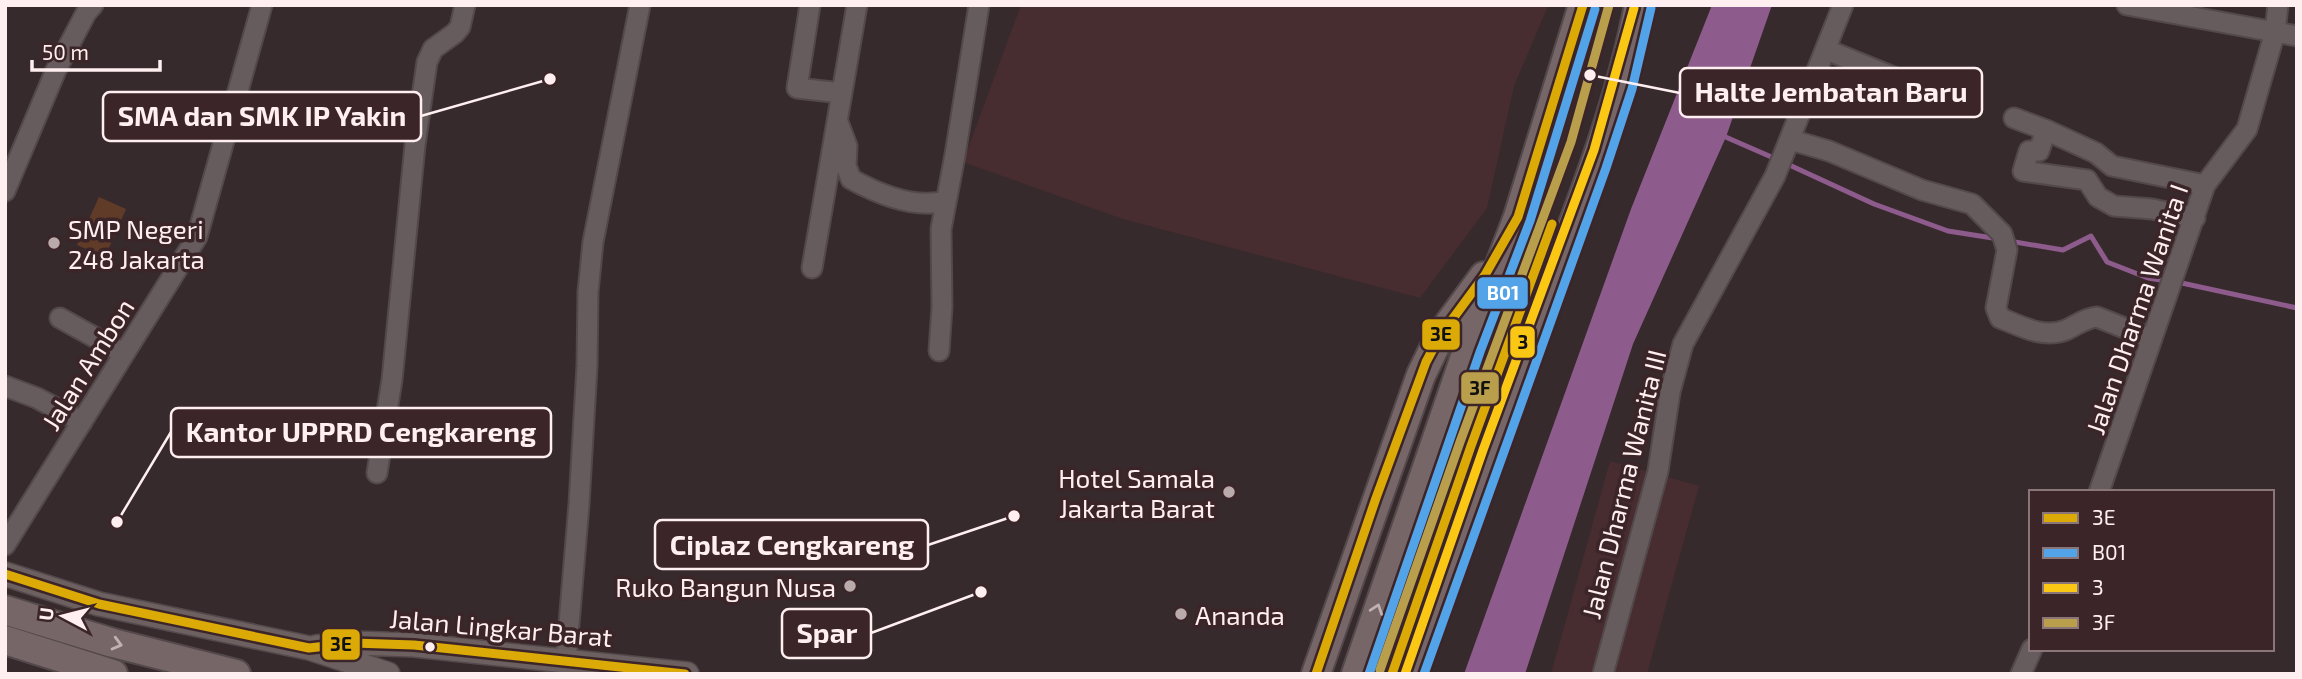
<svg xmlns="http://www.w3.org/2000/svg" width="2302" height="679" font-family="'Exo 2',sans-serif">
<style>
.built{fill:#472c30}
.green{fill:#603b27}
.water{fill:#8d5b8c}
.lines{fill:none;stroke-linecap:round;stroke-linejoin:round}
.stream{stroke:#8d5b8c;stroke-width:5}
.minor-casing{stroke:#53484a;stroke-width:23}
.major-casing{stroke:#53484a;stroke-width:26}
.highway-casing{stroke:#53484a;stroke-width:32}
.minor{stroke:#665c5d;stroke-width:19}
.major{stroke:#6d6060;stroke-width:23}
.highway{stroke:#766668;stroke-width:28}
.bus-1-casing{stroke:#3c2529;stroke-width:14}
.bus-2-casing{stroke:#3c2529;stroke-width:14}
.bus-3-casing{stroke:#3c2529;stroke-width:14}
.bus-4-casing{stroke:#3c2529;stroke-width:14}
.bus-1{stroke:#dbaa07;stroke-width:9}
.bus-2{stroke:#53a3e8;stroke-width:9}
.bus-3{stroke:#fbc715;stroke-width:9}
.bus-4{stroke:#b99f4c;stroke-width:9}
.oneway{stroke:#c1b1b3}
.poi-dot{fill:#b9aaac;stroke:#3c2529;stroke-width:2.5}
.bus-dot{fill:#ffeff1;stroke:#3c2529;stroke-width:2.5}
.labels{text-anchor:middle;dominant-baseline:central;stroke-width:7;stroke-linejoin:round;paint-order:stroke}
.poi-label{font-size:26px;fill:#ffeff1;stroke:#3c2529;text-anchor:start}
.street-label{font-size:26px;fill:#ffeff1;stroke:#3c2529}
.leader{fill:none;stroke:#ffeff1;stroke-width:2.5}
.callout-dot{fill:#ffeff1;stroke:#3c2529;stroke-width:2.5}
.callout{fill:#3c2529;stroke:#ffeff1;stroke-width:2.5}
.callout-label{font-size:28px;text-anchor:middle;font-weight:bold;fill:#ffeff1}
.line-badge{stroke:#3c2529;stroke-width:2.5}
.badge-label{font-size:19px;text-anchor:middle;font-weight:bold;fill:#fff}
.pale-badge-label{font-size:19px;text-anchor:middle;font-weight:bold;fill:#111}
</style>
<rect width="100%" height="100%" fill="#372a2c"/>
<path class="built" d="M1021,5H1546L1548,6L1514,86L1487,208L1420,298L1123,219L963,162Z
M1610,461L1699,486L1647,674H1551Z"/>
<path class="green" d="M99,197L126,209L105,257L77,245Z"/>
<path class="water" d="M1712,5H1772L1726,137L1633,344L1525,674H1464L1631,209Z"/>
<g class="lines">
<path class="stream" d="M1721,135L1776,159
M1785,163L1874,204L1948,231L1999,239
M2009,241L2063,250L2091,236L2107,262L2148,278L2167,281
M2177,282L2297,308"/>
<g class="minor-casing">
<path id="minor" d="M810,5L797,88L841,93
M2127,5L2297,36
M1827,50L1940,96
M2014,118L2046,130L2096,153L2112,166L2205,185
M838,122L847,146L846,166L851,179C878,194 915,209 946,201
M2046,130L2039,151H2029L2023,171L2087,180L2098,197L2114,206L2152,209L2195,218
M1791,140L1829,151L1922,190L1972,204L2002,234L2007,250L1996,308L2000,318C2021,326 2043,339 2066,330C2077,325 2085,318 2097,317L2152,339
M5,191L56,70L86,13L93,5
M812,268L857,5
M60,318L123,353
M939,351L942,307L941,229L955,155L979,5
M5,386L37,398L82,422
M377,473L392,380L415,145L427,62L433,49L455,33L460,27L465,5
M2099,492L2205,185L2247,129L2275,32L2278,5
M5,545L197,237L262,5
M566,660L579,504L587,366L588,292L593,242L640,5
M1603,674L1658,471L1670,392L1683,344L1775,176L1843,5
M2021,674L2032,649"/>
</g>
<g class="major-casing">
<path id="major" d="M5,574L99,604L309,648L388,674
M316,647L353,643L414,645L687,674"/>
</g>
<g class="highway-casing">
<path id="highway" d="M5,610L113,643L236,674
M5,640L113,674
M1316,674L1421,375L1440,336L1484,276
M1356,674L1468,348L1518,217L1583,5
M1411,674C1453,555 1494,436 1538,318C1576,215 1618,114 1639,5"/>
</g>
<use href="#minor" class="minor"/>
<use href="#major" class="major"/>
<use href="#highway" class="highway"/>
<g class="bus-1-casing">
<path id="bus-1" d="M5,574L99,604L309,648L353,643L414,645L685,674
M1316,674L1376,498L1426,362L1440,336L1485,275L1518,217L1583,5
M1392,674L1471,446L1552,224"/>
</g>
<g class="bus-2-casing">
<path id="bus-2" d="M1369,674L1480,352L1530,221L1595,9
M1424,674L1606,168L1632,89L1651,8"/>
</g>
<g class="bus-3-casing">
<path id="bus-3" d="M1405,674L1483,450L1594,150L1634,8"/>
</g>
<g class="bus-4-casing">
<path id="bus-4" d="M1380,670L1460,442L1571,142L1609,5"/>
</g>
<use href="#bus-1" class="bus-1"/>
<use href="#bus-2" class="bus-2"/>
<use href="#bus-3" class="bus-3"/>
<use href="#bus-4" class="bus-4"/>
</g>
<defs><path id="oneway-chevron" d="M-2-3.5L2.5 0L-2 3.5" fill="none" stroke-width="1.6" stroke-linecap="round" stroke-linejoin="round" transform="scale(1.75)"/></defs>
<g class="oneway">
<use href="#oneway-chevron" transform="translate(1377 609) rotate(-71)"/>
<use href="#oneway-chevron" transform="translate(117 644) rotate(15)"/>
</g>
<g class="poi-dot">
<circle cx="54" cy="243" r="7"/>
<circle cx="1229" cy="492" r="7"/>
<circle cx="850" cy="586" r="7"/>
<circle cx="1181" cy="614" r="7"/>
</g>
<circle class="bus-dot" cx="430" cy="647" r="6"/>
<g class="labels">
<g class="poi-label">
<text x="68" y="228">SMP Negeri<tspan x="68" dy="30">248 Jakarta</tspan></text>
<text x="1215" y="477" text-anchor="end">Hotel Samala<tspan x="1215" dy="30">Jakarta Barat</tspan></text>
<text x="836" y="586" text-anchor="end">Ruko Bangun Nusa</text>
<text x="1195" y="614">Ananda</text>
</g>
<g class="street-label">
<text transform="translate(2136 309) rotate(-71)">Jalan Dharma Wanita I</text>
<text transform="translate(87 364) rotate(-58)">Jalan Ambon</text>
<text transform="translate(1623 484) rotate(-76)">Jalan Dharma Wanita III</text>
<text transform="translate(501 627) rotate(5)">Jalan Lingkar Barat</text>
</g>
</g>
<path class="leader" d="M1590 75L1680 93M550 79L421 116M117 522L171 432M1014 516L928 545M981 592L871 633"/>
<g class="callout-dot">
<circle cx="1590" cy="75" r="7"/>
<circle cx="550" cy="79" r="7"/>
<circle cx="117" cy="522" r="7"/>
<circle cx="1014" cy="516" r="7"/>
<circle cx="981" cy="592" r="7"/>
</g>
<g class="callout">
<rect x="1680" y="68" width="302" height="49" rx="7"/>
<rect x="103" y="92" width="318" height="49" rx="7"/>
<rect x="171" y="408" width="380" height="49" rx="7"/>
<rect x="655" y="520" width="273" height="49" rx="7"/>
<rect x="782" y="609" width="89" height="49" rx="7"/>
</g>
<g class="callout-label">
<text x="1831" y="102">Halte Jembatan Baru</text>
<text x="262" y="126">SMA dan SMK IP Yakin</text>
<text x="361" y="442">Kantor UPPRD Cengkareng</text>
<text x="792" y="555">Ciplaz Cengkareng</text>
<text x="827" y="643">Spar</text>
</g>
<g class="line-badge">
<rect x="1476" y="276" width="53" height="34" rx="7" fill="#53a3e8"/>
<rect x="1421" y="318" width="40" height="33" rx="7" fill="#dbaa07"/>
<rect x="1509" y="325" width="27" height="34" rx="7" fill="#fbc715"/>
<rect x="1460" y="371" width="40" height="34" rx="7" fill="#b99f4c"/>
<rect x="321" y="628" width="40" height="33" rx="7" fill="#dbaa07"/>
</g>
<g class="badge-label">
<text x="1503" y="300">B01</text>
</g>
<g class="pale-badge-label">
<text x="1441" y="341">3E</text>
<text x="1523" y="349">3</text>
<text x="1480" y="395">3F</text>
<text x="341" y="651">3E</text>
</g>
<rect width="2302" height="679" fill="none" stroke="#ffeff1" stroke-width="14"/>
<rect x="2029" y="490" width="245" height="161" fill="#3c2529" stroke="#8a7679" stroke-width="2"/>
<rect x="2043" y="513" width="35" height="10" fill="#dbaa07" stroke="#8a7679" stroke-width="2"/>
<text x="2092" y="525" font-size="21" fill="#ffeff1">3E</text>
<rect x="2043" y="548" width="35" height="10" fill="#53a3e8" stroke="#8a7679" stroke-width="2"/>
<text x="2092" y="560" font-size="21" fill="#ffeff1">B01</text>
<rect x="2043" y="583" width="35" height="10" fill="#fbc715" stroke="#8a7679" stroke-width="2"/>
<text x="2092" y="595" font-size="21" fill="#ffeff1">3</text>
<rect x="2043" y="618" width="35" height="10" fill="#b99f4c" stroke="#8a7679" stroke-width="2"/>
<text x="2092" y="630" font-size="21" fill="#ffeff1">3F</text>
<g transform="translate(63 616) rotate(277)" stroke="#3c2529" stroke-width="5" paint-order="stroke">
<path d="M0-5L12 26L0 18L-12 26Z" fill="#ffeff1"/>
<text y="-10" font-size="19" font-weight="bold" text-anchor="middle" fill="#ffeff1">U</text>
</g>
<path d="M32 60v10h128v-10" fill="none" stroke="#ffeff1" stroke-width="3.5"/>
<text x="42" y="60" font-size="21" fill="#ffeff1" stroke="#3c2529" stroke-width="5" paint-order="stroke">50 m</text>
</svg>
